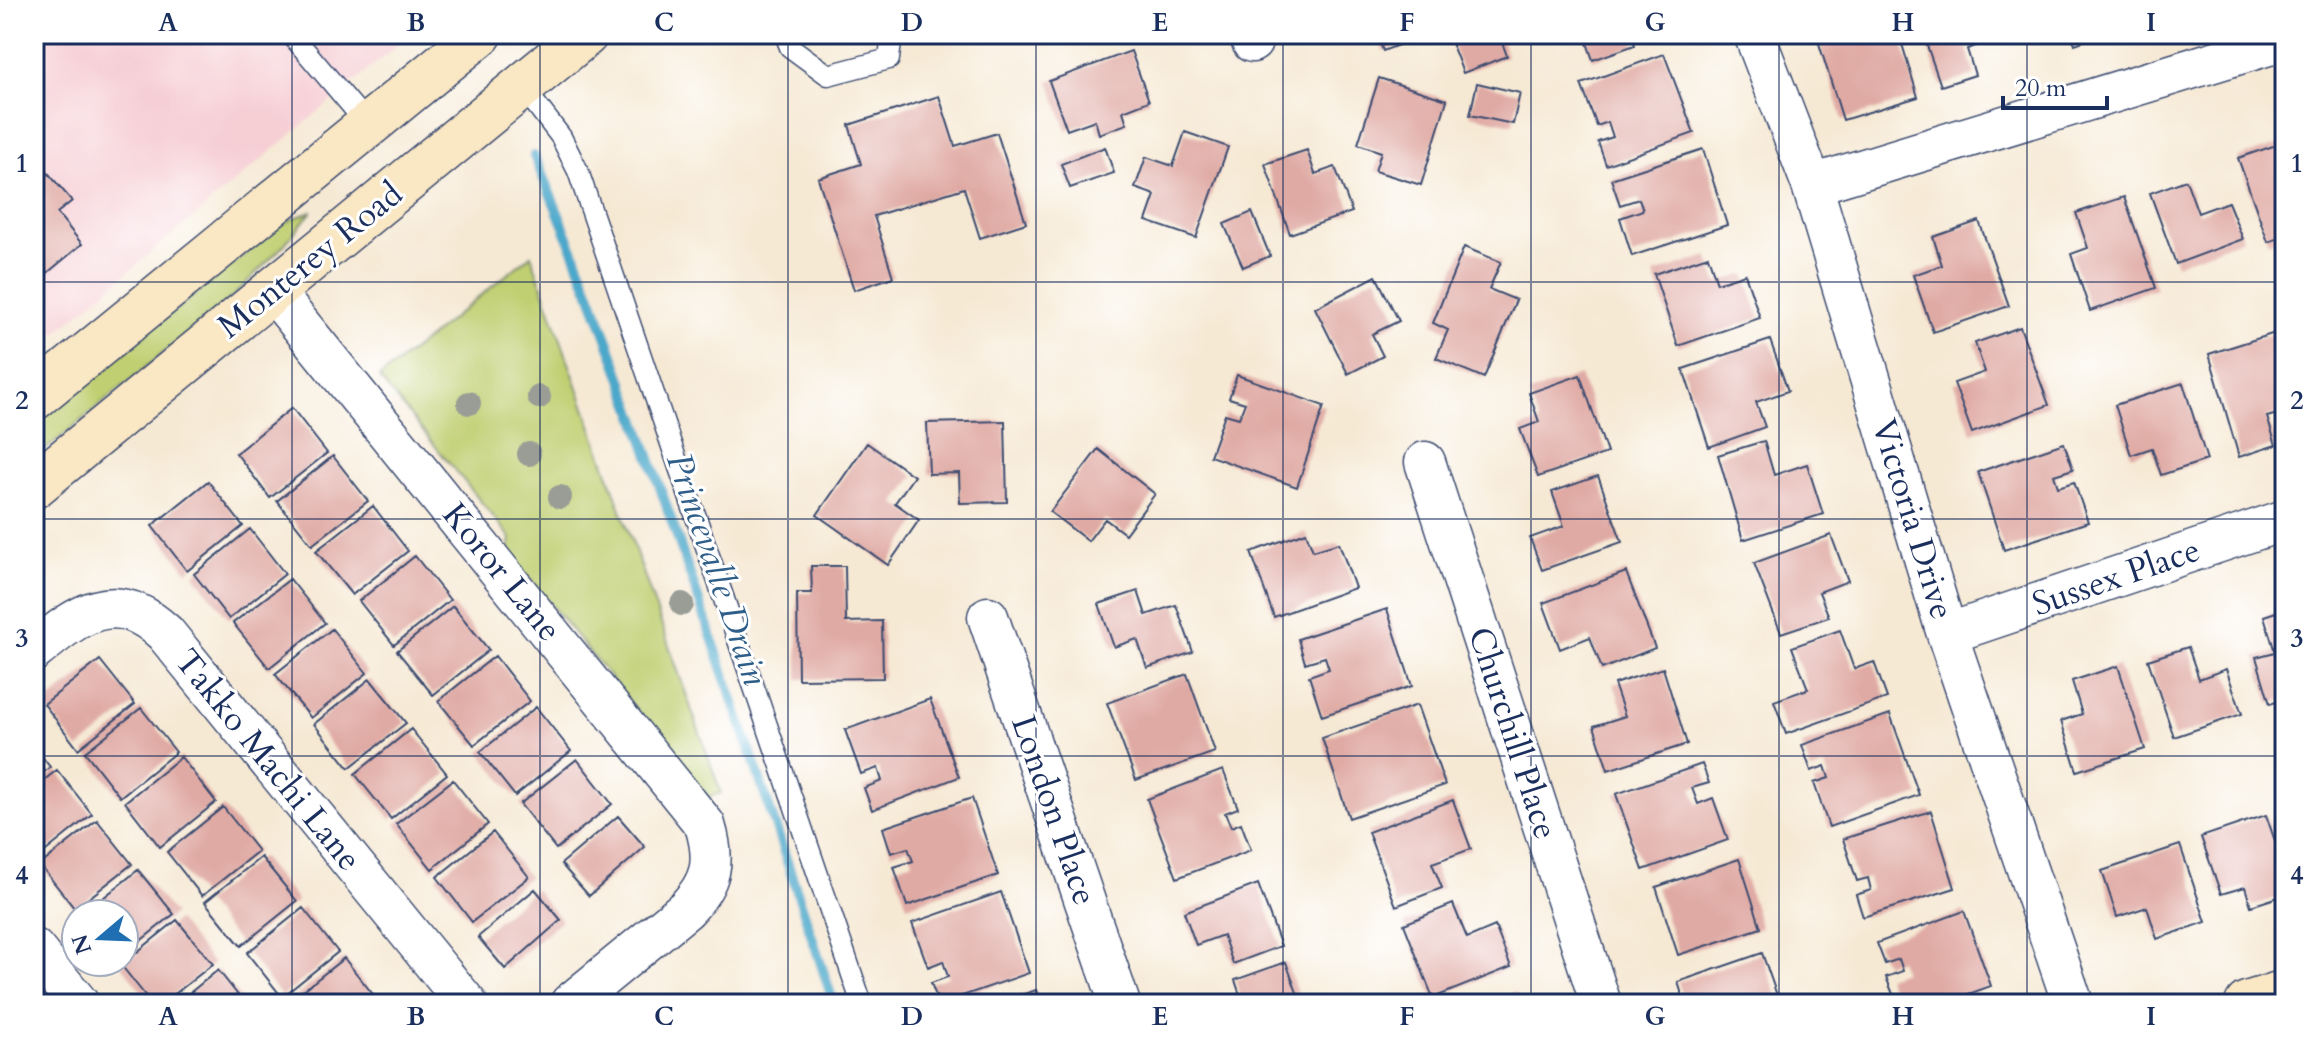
<svg xmlns="http://www.w3.org/2000/svg" width="2319" height="1038" font-family="Cardo,serif">
<style>
.built{fill:#f6cfd5}
.green{fill:#c0cf71;stroke:#6e7f68;stroke-width:2}
.lines{fill:none;stroke-linecap:round;stroke-linejoin:round}
.stream{stroke:#4ca8ca;stroke-width:10}
.building{fill:#e0aaa4}
.lane-casing{stroke:#3c4b70;stroke-width:23}
.street-casing{stroke:#3c4b70;stroke-width:43}
.secondary-casing{stroke:#3c4b70;stroke-width:47}
.lane{stroke:#fff;stroke-width:20}
.street{stroke:#fff;stroke-width:40}
.secondary{stroke:#fae7c3;stroke-width:44}
.tree{fill:#999d96}
.grid{fill:none;stroke:#1b2f5e;stroke-width:2;stroke-opacity:0.55}
.labels{text-anchor:middle;dominant-baseline:central;stroke-width:6;stroke-linejoin:round;paint-order:stroke}
.street-label{font-size:34px;fill:#1b2f5e;stroke:#fff}
.water-label{font-size:36px;font-style:italic;fill:#2f5f89;stroke:#fff}
.neatline{fill:none;stroke:#1b2f5e;stroke-width:3}
.grid-label{font-size:26px;text-anchor:middle;font-weight:bold;fill:#1b2f5e}
</style>
<rect width="100%" height="100%" fill="#fff"/>
<filter id="ink" filterUnits="userSpaceOnUse"><feTurbulence type="fractalNoise" baseFrequency=".0125" numOctaves="2"/><feDisplacementMap in="SourceGraphic" scale="16" xChannelSelector="R" yChannelSelector="G"/><feConvolveMatrix kernelMatrix="1 2 1 2 8 2 1 2 1" color-interpolation-filters="sRGB"/></filter>
<filter id="wash" filterUnits="userSpaceOnUse"><feTurbulence type="fractalNoise" baseFrequency=".006" numOctaves="4" result="noise"/><feDisplacementMap in="SourceGraphic" scale="32" xChannelSelector="R" yChannelSelector="G"/><feGaussianBlur stdDeviation="1.8" result="paint"/><feColorMatrix in="noise" values="0 0 0 0 0 0 0 0 0 0 0 0 0 0 0 0 0 1.4 0 .05"/><feComposite in="paint" operator="in"/></filter>
<g filter="url(#wash)">
<rect width="100%" height="100%" fill="#f6e9d4"/>
<path class="built" d="M34,34H411L34,351Z"/>
<path class="green" d="M312,211L283,246L234,295L34,459V424L285,222Z
M531,255L721,793L708,797L511,556L509,550L511,538L379,378Z"/>
<g class="lines">
<path class="stream" d="M534,156C591,286 637,420 683,554C735,704 785,854 834,1004"/>
</g>
<g id="blocks">
<path class="building" d="M1071,34H1111L1075,47Z
M1377,34H1427L1383,51Z
M1472,34H1499L1507,56L1463,73L1451,42Z
M1584,34H1631L1635,45L1593,60Z
M1816,34H1861V36L1899,34L1918,97L1843,120Z
M1923,34H2009L1967,49L1975,75L1941,86Z
M2071,34H2103L2075,44Z
M1131,51L1149,101L1123,111L1127,124L1099,134L1095,120L1067,130L1049,81Z
M1664,54L1694,133L1606,165L1598,142L1613,137L1608,122L1597,126L1581,84Z
M1379,78L1447,100L1421,185L1375,171L1381,152L1358,144Z
M1477,83L1520,93L1513,124L1470,115Z
M939,96L955,146L997,133L1026,223L980,238L964,188L874,216L893,277L854,290L818,178L861,164L849,125Z
M1185,132L1228,147L1196,238L1146,221L1155,195L1135,188L1146,157L1173,166Z
M2285,142V236L2268,242L2238,158Z
M1105,147L1114,173L1070,188L1061,164Z
M1703,149L1727,225L1632,256L1620,218L1643,210L1639,199L1620,205L1611,179Z
M1307,150L1315,174L1335,167L1352,212L1290,234L1265,164Z
M38,161L72,201L57,213L82,244L34,284V165Z
M2186,180L2198,213L2228,202L2243,239L2176,264L2150,193Z
M2124,197L2156,288L2090,311L2071,254L2088,248L2076,213Z
M1252,212L1270,256L1243,267L1224,224Z
M1979,221L2009,306L1933,332L1913,275L1942,265L1933,237Z
M1464,247L1501,262L1489,289L1516,300L1484,378L1436,358L1448,330L1433,323Z
M1708,256L1717,283L1745,274L1760,318L1678,346L1654,274Z
M1376,276L1399,321L1372,334L1383,356L1348,374L1315,308Z
M2020,327L2049,405L1972,433L1954,383L1985,372L1975,343Z
M2275,333L2285,368V412L2267,417L2276,445L2239,457L2209,354Z
M1770,340L1788,391L1756,402L1765,427L1709,447L1683,369Z
M1237,375L1324,406L1297,487L1210,456L1225,414L1239,418L1245,403L1229,398Z
M1580,375L1607,453L1538,477L1520,429L1539,422L1529,393Z
M2183,383L2207,460L2161,475L2152,448L2131,455L2115,405Z
M292,408L327,453L270,498L236,453Z
M1005,421L1007,502L960,503L959,473L929,474L927,423Z
M1764,441L1774,475L1807,464L1823,514L1743,540L1718,455Z
M867,443L914,476L895,503L919,520L888,565L817,515Z
M2064,443L2073,469L2054,475L2058,487L2074,482L2088,522L2004,550L1978,472Z
M1098,449L1155,494L1125,534L1105,519L1088,541L1050,512Z
M333,456L368,501L312,545L277,501Z
M1598,476L1622,542L1542,570L1530,538L1564,526L1552,492Z
M208,481L243,526L187,571L152,526Z
M373,506L408,551L352,595L316,551Z
M250,529L285,574L229,619L194,574Z
M1306,532L1313,551L1339,543L1355,588L1274,617L1251,552Z
M1831,535L1848,581L1819,592L1829,617L1781,633L1754,563Z
M415,556L450,600L394,645L359,601Z
M811,566H845L846,622L882,621L883,678L798,679L797,593H812Z
M1626,572L1655,648L1602,669L1590,637L1560,649L1543,603Z
M290,579L325,623L269,668L233,623Z
M1138,591L1146,615L1176,605L1193,652L1147,668L1137,639L1114,647L1099,604Z
M453,606L489,650L433,695L397,651Z
M1387,609L1412,686L1322,716L1309,676L1329,669L1325,657L1305,663L1298,639Z
M2285,609V699L2270,704L2256,657L2275,652L2264,616Z
M332,629L367,673L311,718L275,674Z
M1840,630L1854,669L1874,662L1887,698L1786,734L1774,701L1808,689L1792,647Z
M2188,647L2199,679L2226,669L2242,714L2174,737L2148,660Z
M495,656L530,701L474,745L438,701Z
M100,660L135,704L78,749L44,704Z
M2118,666L2145,749L2077,771L2061,721L2082,714L2072,681Z
M1663,668L1687,744L1608,770L1594,726L1625,716L1614,684Z
M1187,674L1215,752L1136,780L1107,703Z
M370,679L406,723L349,768L314,724Z
M930,699L959,777L872,810L864,788L882,781L878,768L861,774L845,730Z
M1417,705L1445,785L1349,818L1322,738Z
M536,707L571,751L515,796L480,752Z
M141,708L176,752L120,797L85,752Z
M1890,714L1919,795L1829,827L1814,783L1829,778L1825,766L1811,771L1802,745Z
M411,729L447,774L391,819L355,774Z
M34,746L50,767L34,780Z
M181,757L216,802L160,847L125,802Z
M577,759L612,804L556,849L520,804Z
M1702,764L1709,783L1692,788L1698,804L1713,798L1728,840L1643,870L1616,794Z
M57,770L92,814L36,859L34,857V788Z
M1223,770L1238,808L1225,813L1231,827L1241,823L1251,850L1177,878L1147,799Z
M453,780L488,824L432,869L396,824Z
M972,798L998,875L907,906L894,867L913,861L908,848L891,853L883,828Z
M1453,800L1471,849L1432,863L1442,888L1396,906L1368,832Z
M223,807L258,851L202,896L167,852Z
M1931,811L1955,888L1863,917L1856,895L1871,890L1868,878L1857,881L1843,839Z
M2266,815L2285,870V895L2251,906L2245,887L2221,894L2201,837Z
M618,816L645,847L589,896L561,864Z
M97,820L132,864L75,909L40,865Z
M493,832L529,877L472,922L437,877Z
M2180,845L2206,922L2157,939L2147,907L2117,917L2102,871Z
M261,857L297,901L241,946L205,902Z
M1739,859L1761,928L1678,955L1656,887Z
M138,870L174,914L124,954V914H83Z
M1258,884L1281,946L1233,964L1223,935L1196,945L1184,912Z
M535,889L561,920L505,969L478,937Z
M1001,892L1029,973L939,1004L931,983L948,977L943,961L928,967L912,923Z
M1453,904L1467,938L1495,926L1511,967L1433,998L1404,924Z
M303,908L338,952L282,997L247,953Z
M1964,911L1991,986L1941,1004H1897L1886,977L1903,971L1899,959L1885,964L1877,943Z
M177,920L213,964L162,1004H152L121,965Z
M1762,953L1780,1004H1685L1678,982Z
M344,958L379,1002L377,1004H286Z
M1286,962L1301,1004H1243L1235,980Z
M218,970L245,1004H176Z
M1036,990L1041,1004H996Z
M1516,992L1521,1004H1485Z"/>
</g>
</g>
<g filter="url(#ink)">
<use href="#blocks" fill-opacity="0" stroke="#3c4b70" stroke-width="2"/>
<g class="lines">
<g class="lane-casing">
<path id="lane" d="M291,34L368,125
M785,34L790,47L828,75L889,59L892,34
M522,86L561,137L578,171L862,1004"/>
</g>
<g class="street-casing">
<path id="street" d="M1249,34L1252,42
M1754,34L1812,185L1947,634L2073,1004
M1812,185L2285,40
M273,291L705,825C716,861 712,882 686,909L570,1004
M1425,462L1601,1004
M988,617L1120,1004
M1947,634L2285,520
M34,651C78,615 114,585 165,633L467,1004
M34,949L79,1004"/>
</g>
<g class="secondary-casing">
<path id="secondary" d="M34,398L480,34
M34,486L586,34
M2247,1004L2285,992"/>
</g>
<use href="#lane" class="lane"/>
<use href="#street" class="street"/>
<use href="#secondary" class="secondary"/>
</g>
<g class="tree">
<circle cx="539" cy="397" r="12"/>
<circle cx="469" cy="403" r="12"/>
<circle cx="529" cy="454" r="12"/>
<circle cx="560" cy="497" r="12"/>
<circle cx="682" cy="604" r="12"/>
</g>
</g>
<path class="grid" d="M292,34V1004M540,34V1004M788,34V1004M1036,34V1004M1283,34V1004M1531,34V1004M1779,34V1004M2027,34V1004M34,282H2285M34,519H2285M34,756H2285"/>
<g class="labels">
<g class="street-label">
<text transform="translate(310 260) rotate(-39)">Monterey Road</text>
<text transform="translate(1913 519) rotate(73)">Victoria Drive</text>
<text transform="translate(502 572) rotate(51)">Koror Lane</text>
<text transform="translate(2116 577) rotate(-19)">Sussex Place</text>
<text transform="translate(1513 733) rotate(72)">Churchill Place</text>
<text transform="translate(268 760) rotate(51)">Takko Machi Lane</text>
<text transform="translate(1054 810) rotate(71)">London Place</text>
</g>
<g class="water-label">
<text transform="translate(717 569) rotate(71)">Princevalle Drain</text>
</g>
</g>
<rect width="2319" height="1038" fill="none" stroke="#fff" stroke-width="88"/>
<g transform="translate(100 938) rotate(251)"><circle r="38" fill="#ffffff" stroke="#a4acbf" stroke-width="2"/>
<path d="M0-6L14 30L0 20L-14 30Z" fill="#1f6fb2"/>
<text y="-12" font-size="22" font-weight="bold" text-anchor="middle" fill="#1b2f5e">N</text>
</g>
<path d="M2003 96v12h104v-12" fill="none" stroke="#1b2f5e" stroke-width="4"/>
<text x="2015" y="96" font-size="24" fill="#1b2f5e" stroke="#ffffff" stroke-width="6" paint-order="stroke">20 m</text>
<rect x="44" y="44" width="2231" height="950" class="neatline"/>
<g class="grid-label">
<text x="168" y="31">A</text>
<text x="416" y="31">B</text>
<text x="664" y="31">C</text>
<text x="912" y="31">D</text>
<text x="1160" y="31">E</text>
<text x="1407" y="31">F</text>
<text x="1655" y="31">G</text>
<text x="1903" y="31">H</text>
<text x="2151" y="31">I</text>
<text x="22" y="172">1</text>
<text x="2297" y="172">1</text>
<text x="22" y="409">2</text>
<text x="2297" y="409">2</text>
<text x="22" y="647">3</text>
<text x="2297" y="647">3</text>
<text x="22" y="884">4</text>
<text x="2297" y="884">4</text>
<text x="168" y="1025">A</text>
<text x="416" y="1025">B</text>
<text x="664" y="1025">C</text>
<text x="912" y="1025">D</text>
<text x="1160" y="1025">E</text>
<text x="1407" y="1025">F</text>
<text x="1655" y="1025">G</text>
<text x="1903" y="1025">H</text>
<text x="2151" y="1025">I</text>
</g>
</svg>
